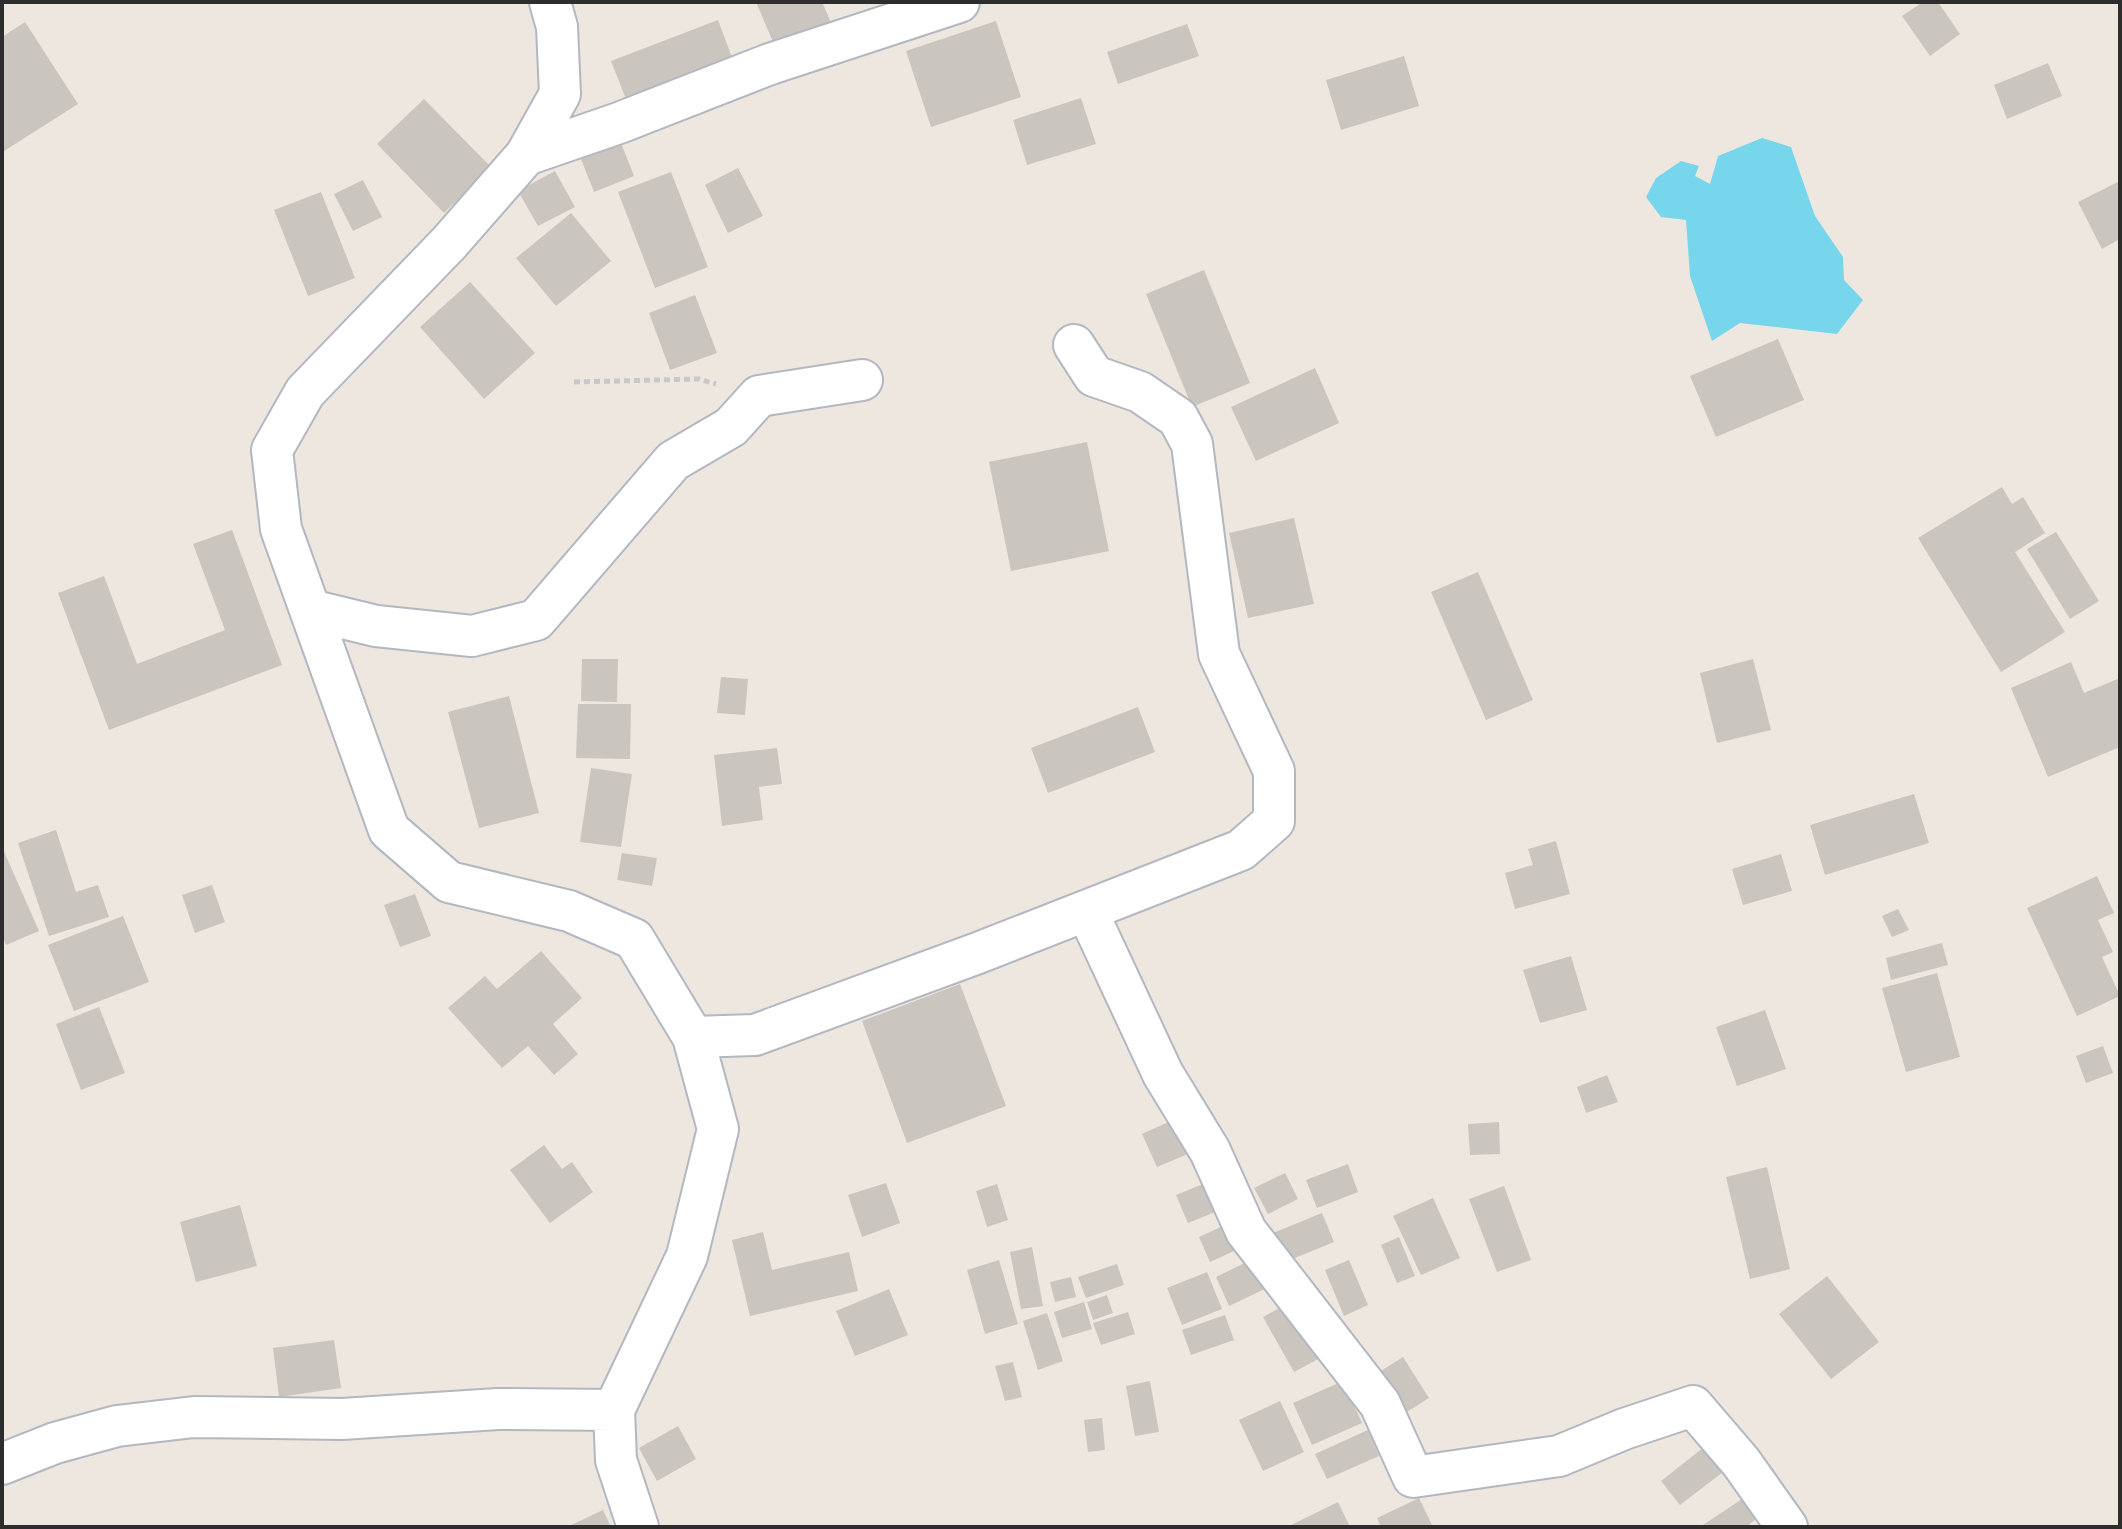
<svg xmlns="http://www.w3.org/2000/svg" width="2122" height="1529" font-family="Signika,sans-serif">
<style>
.water{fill:#77d6ec}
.building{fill:#cac5be}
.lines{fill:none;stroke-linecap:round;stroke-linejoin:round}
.minor-casing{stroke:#b3b7c0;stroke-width:44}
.path{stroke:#c8c8c8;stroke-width:5;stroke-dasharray:6 4;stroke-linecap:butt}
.minor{stroke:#fff;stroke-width:40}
</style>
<rect width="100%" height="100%" fill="#eee7e0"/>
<path class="water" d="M1762,138L1791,147L1815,216L1843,257L1844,280L1863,300L1837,334L1740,323L1712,341L1690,276L1686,220L1661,217L1646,197L1656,178L1681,161L1699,166L1695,176L1710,184L1718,156Z"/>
<path class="building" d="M756,2H822L832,25L776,49Z
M1923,2H1938L1960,34L1930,56L1902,16Z
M718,20L736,68L630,109L611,61Z
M996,21L1021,97L931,127L906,51Z
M25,22L78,104L4,151L2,37Z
M1187,24L1199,56L1118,84L1107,52Z
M1404,56L1419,106L1341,130L1326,80Z
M2048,63L2062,96L2007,119L1994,85Z
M1081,98L1096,144L1027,165L1013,120Z
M424,99L491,167L444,213L377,144Z
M621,143L634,176L594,192L581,159Z
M738,168L763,216L728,233L705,185Z
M555,171L575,207L538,226L518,191Z
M671,172L708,267L655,288L618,192Z
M363,180L382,217L353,231L334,194Z
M2120,181V239L2102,249L2078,202Z
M321,192L355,278L308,296L274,210Z
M571,213L611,261L556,306L516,258Z
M1204,270L1250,383L1192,407L1146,294Z
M470,282L535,353L484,399L420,327Z
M695,295L717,353L670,370L649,313Z
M1778,339L1804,400L1716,437L1690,376Z
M1315,368L1339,423L1256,461L1231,407Z
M1087,442L1109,551L1011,571L989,462Z
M2002,487L2012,504L2023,497L2045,533L2015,552L2065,632L2001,672L1918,538Z
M1294,518L1314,604L1248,618L1229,533Z
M232,530L282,665L109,730L58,593L104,576L137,664L225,630L193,544Z
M2056,532L2099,601L2070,619L2027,549Z
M1478,572L1533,700L1486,720L1431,592Z
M582,659H618L617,702L581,701Z
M1753,659L1771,730L1717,743L1700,673Z
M2071,662L2084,693L2120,678V747L2048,777L2011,688Z
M721,677L748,679L745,715L717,713Z
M509,696L539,813L479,828L448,712Z
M578,704H631L630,759L576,758Z
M1138,707L1155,752L1048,793L1031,748Z
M777,748L782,784L759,787L763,820L722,826L714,755Z
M591,768L632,774L621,847L580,842Z
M1914,794L1929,843L1825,875L1810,825Z
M56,830L76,892L98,885L109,917L49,936L18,843Z
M1556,841L1570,894L1515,909L1505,873L1533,865L1528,849Z
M2,847L39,931L6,945L2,935Z
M622,853L657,858L652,886L617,880Z
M1781,854L1792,891L1743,905L1732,869Z
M2097,876L2114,913L2098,920L2113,952L2102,957L2120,996L2077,1016L2027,908Z
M212,885L225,922L195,933L182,895Z
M415,894L431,936L400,947L384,905Z
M1898,909L1909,930L1892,937L1882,916Z
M123,916L149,982L74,1011L48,945Z
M1942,943L1948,965L1891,980L1886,958Z
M541,951L582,998L553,1024L578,1054L554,1075L528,1046L502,1068L448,1008L485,976L497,989Z
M1571,956L1587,1010L1540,1023L1523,970Z
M1937,973L1960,1057L1906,1072L1882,988Z
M960,984L1006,1106L907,1143L862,1021Z
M99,1007L125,1073L81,1090L56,1024Z
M1765,1010L1786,1069L1737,1086L1716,1027Z
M2103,1046L2113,1073L2086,1083L2076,1056Z
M1607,1075L1618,1102L1586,1113L1577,1087Z
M1175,1119L1190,1153L1157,1167L1142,1134Z
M1499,1122L1500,1154L1470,1155L1468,1124Z
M544,1145L562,1169L572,1162L593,1192L550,1223L510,1170Z
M1348,1164L1358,1192L1317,1208L1306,1180Z
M1767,1167L1790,1269L1750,1279L1726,1177Z
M1285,1173L1298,1199L1268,1214L1254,1188Z
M886,1183L900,1223L862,1237L848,1195Z
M997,1184L1008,1220L987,1227L976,1191Z
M1203,1184L1215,1212L1188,1223L1176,1195Z
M1504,1186L1531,1260L1497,1272L1469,1199Z
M1433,1198L1460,1258L1421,1275L1393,1216Z
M240,1205L257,1266L196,1282L180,1222Z
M1322,1213L1334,1242L1285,1262L1273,1233Z
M1223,1226L1234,1251L1210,1262L1199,1237Z
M763,1232L772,1270L849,1252L858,1291L750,1316L732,1240Z
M1399,1237L1415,1276L1397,1283L1381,1245Z
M1032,1247L1043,1306L1021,1309L1010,1252Z
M999,1260L1018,1324L985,1334L967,1270Z
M1251,1260L1265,1289L1229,1306L1216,1277Z
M1349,1260L1368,1305L1344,1316L1325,1270Z
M1117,1264L1124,1285L1086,1298L1078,1277Z
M1207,1272L1222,1309L1182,1325L1167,1288Z
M1827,1276L1879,1342L1831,1379L1779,1314Z
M1071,1277L1076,1297L1055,1302L1050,1282Z
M889,1289L908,1335L855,1356L836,1311Z
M1107,1295L1113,1313L1093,1320L1087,1302Z
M1292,1301L1322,1357L1294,1372L1263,1317Z
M1084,1302L1092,1329L1062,1338L1054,1312Z
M1128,1312L1135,1334L1101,1345L1093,1323Z
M1047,1313L1063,1361L1038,1370L1023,1321Z
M1225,1315L1234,1340L1191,1355L1182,1330Z
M334,1340L341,1388L279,1397L273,1348Z
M1403,1357L1429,1398L1402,1415L1376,1374Z
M1013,1362L1022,1397L1005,1401L995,1366Z
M1150,1381L1159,1432L1135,1436L1126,1386Z
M1343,1381L1362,1423L1312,1445L1293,1403Z
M1280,1401L1304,1452L1263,1471L1239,1420Z
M1102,1418L1105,1450L1088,1452L1084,1420Z
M678,1426L696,1459L657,1481L639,1448Z
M1368,1430L1379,1456L1327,1479L1315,1454Z
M1703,1448L1723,1472L1680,1505L1661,1481Z
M1419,1498L1433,1527H1381L1377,1518Z
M1742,1499L1756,1519L1746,1527H1700Z
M1338,1502L1350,1527H1292L1291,1525Z
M603,1510L611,1527H567Z"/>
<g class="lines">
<g class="minor-casing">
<path id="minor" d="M550,2L557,27L560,94L526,155L449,243L305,392L272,450L281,529L389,830L449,882L569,911L634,939L693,1037L718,1129L687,1256L614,1410L616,1460L638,1527
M526,155L619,123L770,64L959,2
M310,610L376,626L472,636L536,620L673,461L731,427L759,396L862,380
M1087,911L1163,1074L1210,1151L1246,1231L1380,1404L1413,1477L1559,1456L1624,1429L1693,1406L1741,1462L1787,1527
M693,1037L755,1035L978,953L1241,850L1274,821V771L1219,654L1192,444L1178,418L1140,392L1094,376L1074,345
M2,1464L55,1443L117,1426L194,1417L342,1419L498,1409L614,1410"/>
</g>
<path class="path" d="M574,382L698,379L716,384"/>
<use href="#minor" class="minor"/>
</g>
<rect width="2122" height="1529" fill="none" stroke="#2d2d2d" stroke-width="8"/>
</svg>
